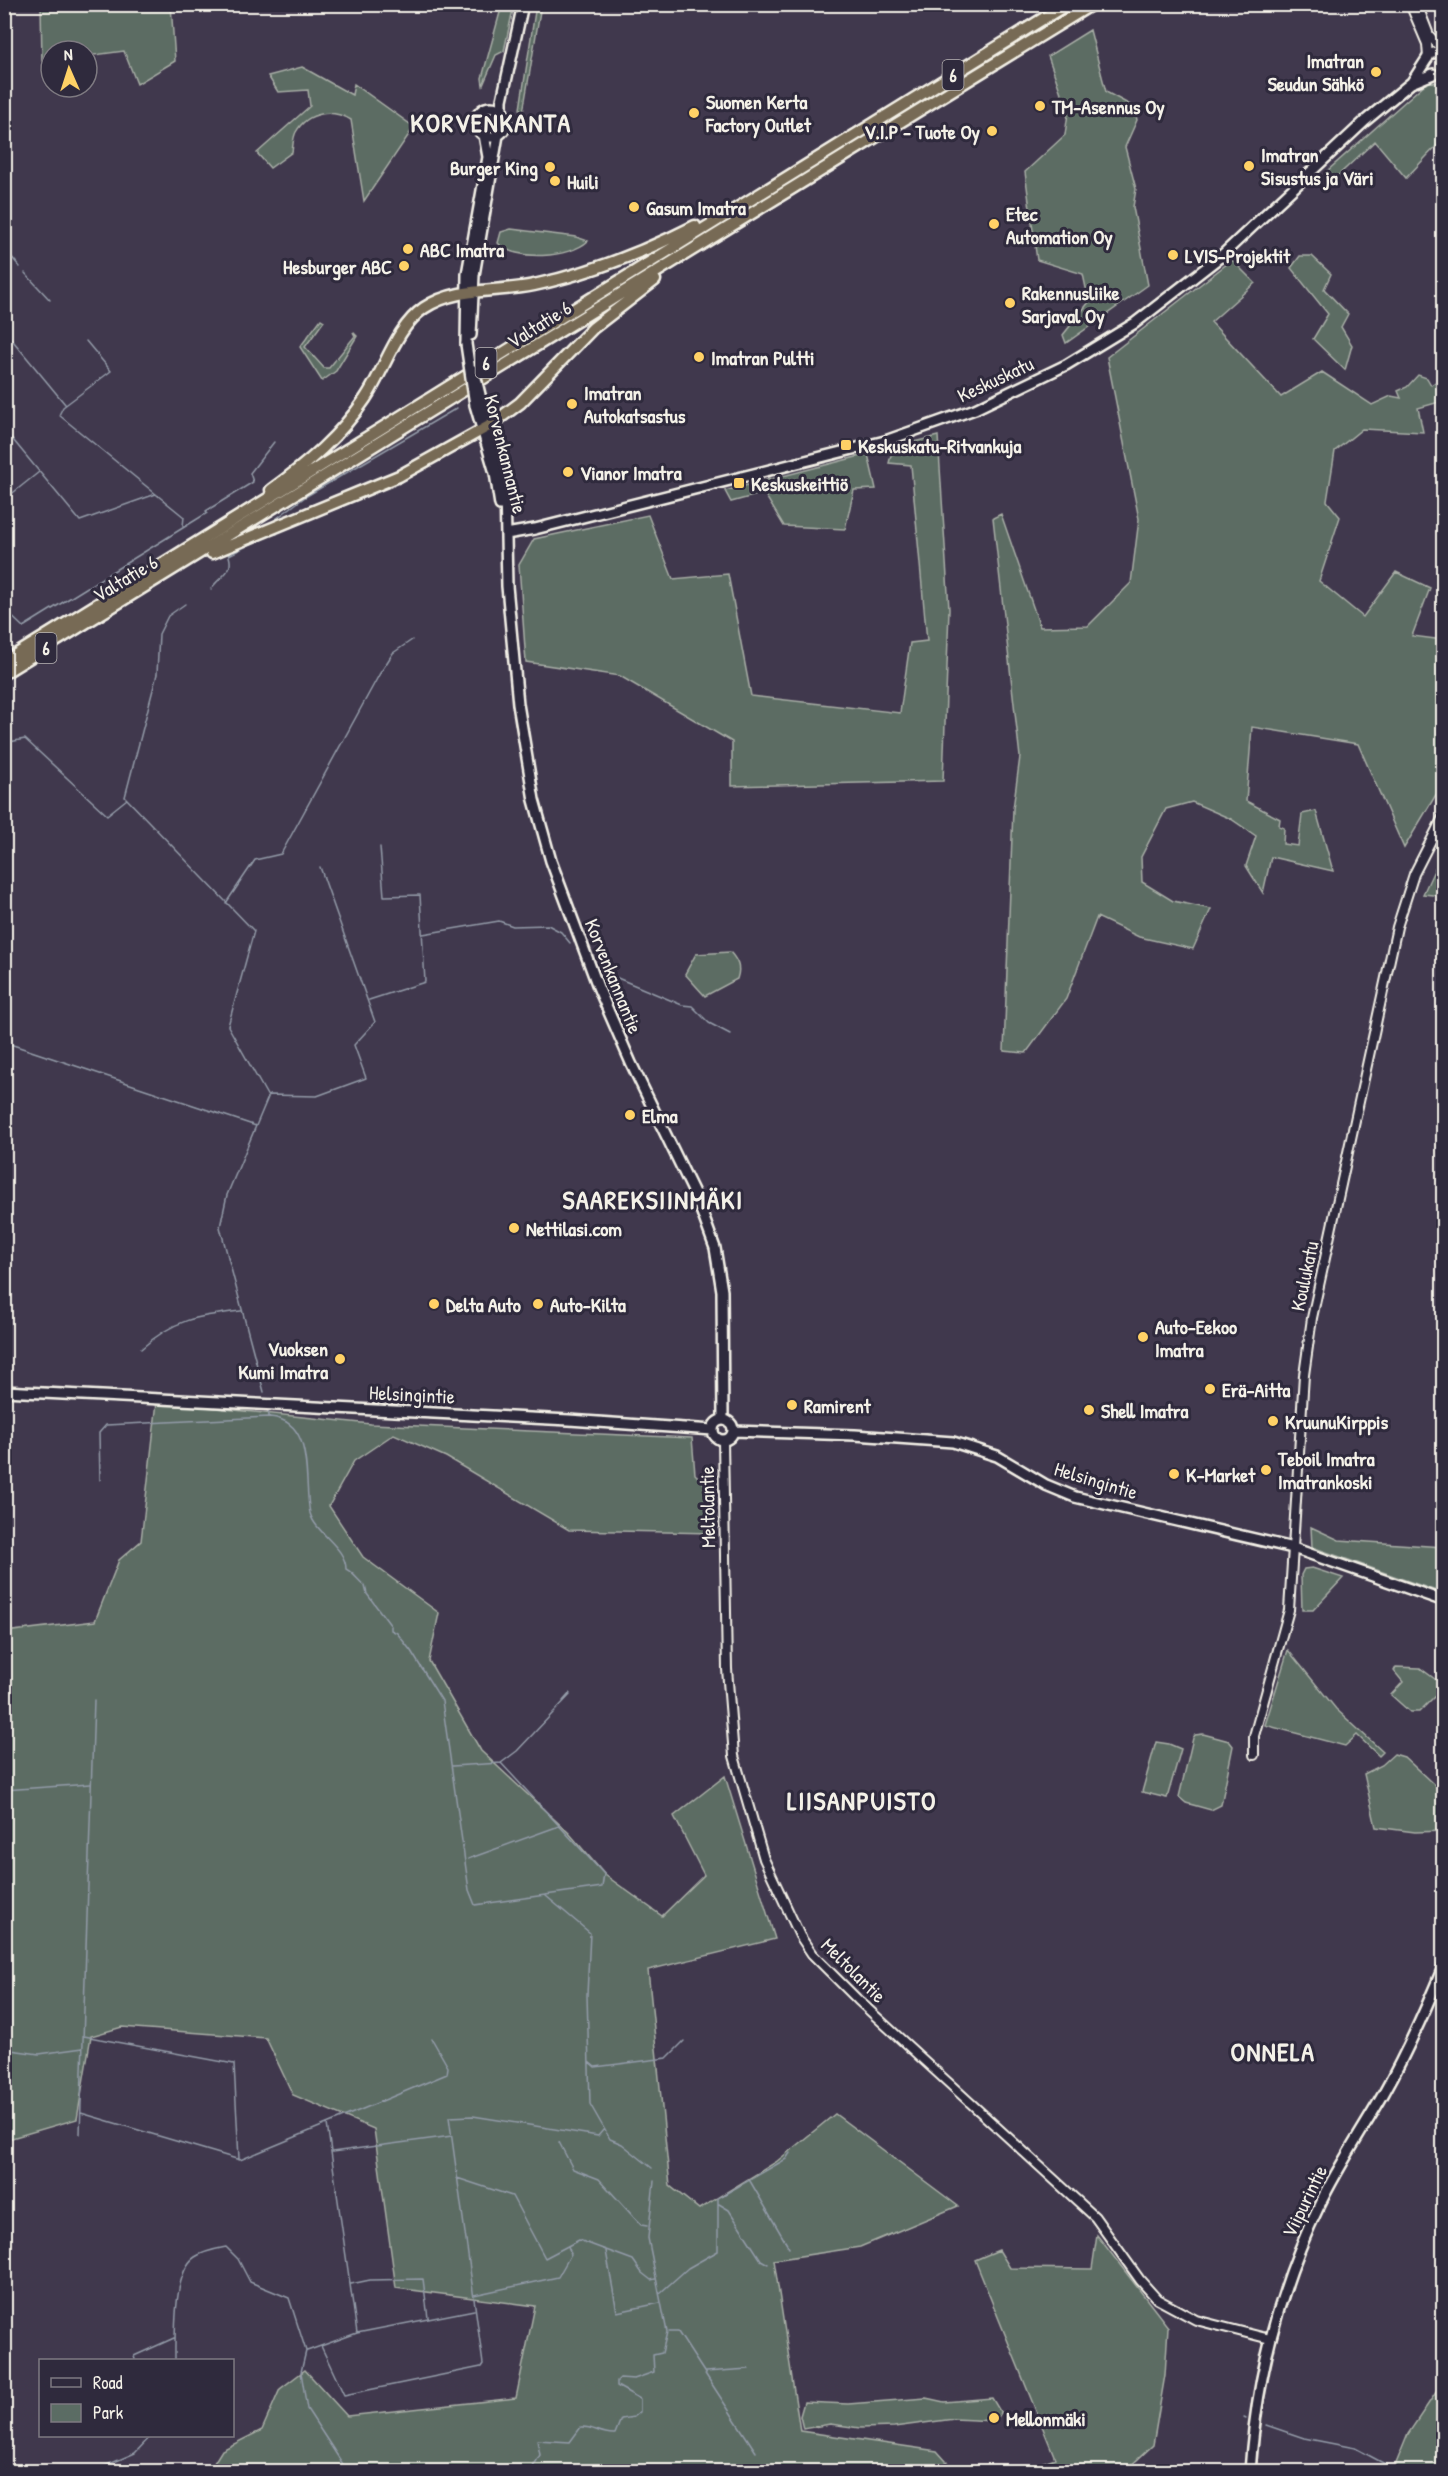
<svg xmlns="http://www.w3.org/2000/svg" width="1448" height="2476" font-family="'Patrick Hand',sans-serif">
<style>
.green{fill:#5b6c64;stroke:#a8aea6;stroke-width:1.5}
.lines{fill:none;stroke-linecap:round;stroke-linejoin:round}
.stream{stroke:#939ba8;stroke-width:1.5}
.tertiary-casing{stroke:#f4f1e8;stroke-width:12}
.secondary-casing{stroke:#f4f1e8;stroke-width:14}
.trunk-casing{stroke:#f4f1e8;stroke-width:15}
.tertiary{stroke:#2f2a3d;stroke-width:8}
.secondary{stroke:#2f2a3d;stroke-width:9}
.trunk{stroke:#776a54;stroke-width:10}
.secondary-bridge-casing{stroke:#f4f1e8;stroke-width:14;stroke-linecap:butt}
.secondary-bridge{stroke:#2f2a3d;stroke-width:9}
.poi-dot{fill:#ffd166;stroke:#2f2a3d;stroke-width:2}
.labels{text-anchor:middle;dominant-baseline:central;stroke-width:6;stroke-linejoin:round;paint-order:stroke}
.shield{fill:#2f2a3d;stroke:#b9b5b5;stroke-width:1.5}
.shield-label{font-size:18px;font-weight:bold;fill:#f4f1e8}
.poi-label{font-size:20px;font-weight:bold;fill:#f4f1e8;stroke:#2f2a3d;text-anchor:start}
.street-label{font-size:20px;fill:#f4f1e8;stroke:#2f2a3d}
.district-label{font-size:26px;font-weight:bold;letter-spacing:1.5px;fill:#f4f1e8;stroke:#2f2a3d}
</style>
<rect width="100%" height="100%" fill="#40384d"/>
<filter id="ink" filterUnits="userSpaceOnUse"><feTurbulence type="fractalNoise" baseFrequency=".0167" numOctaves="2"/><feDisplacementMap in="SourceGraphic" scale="12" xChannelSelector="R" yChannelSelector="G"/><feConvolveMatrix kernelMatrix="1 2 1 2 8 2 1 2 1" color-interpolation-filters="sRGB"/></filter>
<g filter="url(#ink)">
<path class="green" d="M41,5H171L175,61L137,84L124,51L87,56V51H51V60L42,61Z
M502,5H514L504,51L496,55L483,85L482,78Z
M536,5H541L523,112L520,109Z
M1090,30L1106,92L1134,107L1137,120L1125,147L1136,189L1133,207L1148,285L1066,343L1063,335L1089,302L1083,274L1037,260L1025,172L1065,135L1068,113L1048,56Z
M302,67L352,95L354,84L414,127L364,201L351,120C333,109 308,111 296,132C293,137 293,146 292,152L270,168L257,153L310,106L308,90L278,92L268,76Z
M1427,82L1443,83V139L1406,178L1375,141L1331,182L1326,172Z
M511,229L576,237L588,241C570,258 515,262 498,243L501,232Z
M1300,256H1312L1331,274L1324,289L1348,314L1341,327L1352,345L1345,370L1313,339L1328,314L1291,268Z
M1232,260L1255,283L1211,322L1281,397L1322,372L1372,405L1391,396L1401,398L1398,391L1407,387L1418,375L1427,378L1431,385L1443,377V401L1418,408L1423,432L1362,429L1335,451L1327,501L1340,517L1319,581L1363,617L1396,572L1430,588L1412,636L1443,640V783L1404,848L1358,744L1252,727L1246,801L1280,819L1279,826L1284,828L1283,844L1298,846L1302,814L1316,811L1333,871L1271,857L1263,893L1246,866L1256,836L1231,819L1192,802L1166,809L1141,857L1142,882L1173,901L1211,909L1193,949L1139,937L1097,917L1066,999L1026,1053L1004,1051L1013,809L1020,757L993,518L1001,514L1040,627L1088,626L1131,583L1139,519L1107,357Z
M321,319L324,321L305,347L324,368H329L355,336L353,332L357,336L336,371L322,381L300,347Z
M938,436L949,609L943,781L732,786V742L620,676L526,662L519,565L534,539L648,515L673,579L728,574L751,696L900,713L910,643L927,641L911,465L889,463L893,447Z
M868,454L876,489L854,490L845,529L784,526L764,493L731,502L725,491Z
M1443,851V896L1423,894Z
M730,952C738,961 741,968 737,979L705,996L685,974L696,954Z
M157,1402L371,1424L692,1438L695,1474L713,1492V1533L569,1530L446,1457L394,1434L354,1461L329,1506L363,1557L439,1613L429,1661L481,1751L569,1833L605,1875L662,1916L704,1875L674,1816L725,1776L775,1939L648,1970L670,2186L699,2209L776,2162L835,2114L958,2206L860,2247L774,2260L800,2431L937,2451L955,2471H209L222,2450L262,2430L280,2389L305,2370L347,2416L516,2398L535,2306L396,2288L374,2129L293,2095L266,2038L122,2027L91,2036L77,2119L5,2140V1632L95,1621L119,1560L141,1541Z
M1311,1527L1339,1540L1443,1547V1589L1439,1592L1312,1547Z
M1312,1568L1343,1578L1313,1610H1302L1301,1575L1304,1569Z
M1288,1650L1336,1709L1383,1752L1379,1756L1357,1735L1345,1746L1265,1725Z
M1396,1667L1420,1668L1439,1682L1443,1677V1688L1419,1712H1410L1391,1695L1403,1682L1394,1671Z
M1203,1734L1229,1741L1233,1746L1221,1805L1211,1810L1186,1803L1179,1797L1193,1738L1195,1735Z
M1156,1742L1169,1744L1181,1749L1167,1798L1142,1792Z
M1394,1754L1404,1757L1443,1793V1831L1415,1832L1376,1827L1364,1774L1382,1765Z
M1097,2235L1168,2327L1165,2375L1153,2445L1125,2471H1019L1055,2458L975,2260L999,2250L1010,2268L1092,2269Z
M1443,2382V2471H1393L1408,2434Z
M926,2398L944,2402L992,2398L1001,2413L995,2421L954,2419L894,2427L860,2428L830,2424L803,2429L800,2416L804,2402L848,2404Z"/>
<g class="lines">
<path class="stream" d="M4,248L20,267
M25,273L50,300
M4,330L65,404
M86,341L111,371L63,407L59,415L184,517L183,526
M4,429L80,521L156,494
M4,500L39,472
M273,521L305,497L457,408
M270,535L277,534L279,529
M229,555L263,538
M211,589C221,574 237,572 227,551
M185,604L168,616L159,634L157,674L125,797L254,931L228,1026L268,1097
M4,609L23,627L207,513L206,511L253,482L250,473L274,442
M4,743L25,739L107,815L127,799
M226,903L255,860L281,854L379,675L393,653L412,640
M423,934L499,921L513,926L548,925L561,932L570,943
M596,969L682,1005L692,1006L709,1023L730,1034
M369,1000L425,982L420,895L384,896L380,847
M4,1042L256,1126
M141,1349C174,1319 197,1316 241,1311
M264,1392L220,1227L227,1195L269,1095L317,1096L366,1078L354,1045L375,1022L320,867
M268,1410L269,1416
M100,1480L99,1433L106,1425L270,1417C316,1421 303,1482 310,1513C315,1533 346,1547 346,1569C355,1574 357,1580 365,1586L367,1594L391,1626V1630L397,1633L411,1651L442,1701L469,1890L475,1905L602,1887L604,1874L501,1763
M563,1701L570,1693
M452,1766L501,1763L517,1751L570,1695
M4,1790L90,1784
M468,1859L559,1826
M546,1896L590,1933L587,1995L590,2104L610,2139L622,2144L652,2168
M84,2036L234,2064L239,2159
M4,2049L39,2054L83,2048
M589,2062L595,2067L667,2058L684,2041
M81,2113L240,2160L447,2074L448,2067L432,2039
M327,2124L357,2333
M80,2134L94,1700
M4,2142V2145
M559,2142L573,2169L599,2179L641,2225L647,2226
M332,2152L452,2136
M457,2178L512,2196L545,2258L579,2240L633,2260L642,2273L651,2280L655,2279
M750,2181L789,2248
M719,2204L729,2210L761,2260L768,2264
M606,2251L617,2312L660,2303
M351,2284L370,2280L423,2279L428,2318
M660,2293L688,2268L718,2251V2198L786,2159L790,2153
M474,2295L558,2277L571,2254L568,2246
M669,2332H678L756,2452
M321,2346L344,2395L481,2367L483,2364L449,2117L473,2116L598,2136L604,2129
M307,2351L357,2333L474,2310
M135,2360L134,2356L174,2338
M175,2360C175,2336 173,2271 195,2257C204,2251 216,2249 226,2247L238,2259L250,2282L289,2298L306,2351L301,2372L307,2409L348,2472
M705,2372L749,2369
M1244,2417L1246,2418
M1266,2425L1304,2438L1355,2448L1400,2472
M91,2472L135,2453L151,2436
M530,2472L540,2455L537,2440L570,2442L581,2427C593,2426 601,2435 615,2434L621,2419L634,2417L640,2412V2399L617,2386V2381L620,2378L634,2379L654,2372L653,2355L662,2353L667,2332L648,2238L654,2181"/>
<g class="tertiary-casing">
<path id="tertiary" d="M1410,4L1427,44L1428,58
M1417,4L1429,35L1442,50
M723,1441L727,1669L734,1756L764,1859L800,1936L812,1954L858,2000L1095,2217L1140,2280L1157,2299L1196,2320L1270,2339
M1254,1755V1736L1289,1610L1304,1375L1312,1318L1397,927L1414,874L1444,815"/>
</g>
<g class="secondary-casing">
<path id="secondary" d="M1412,82L1430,54L1444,50
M476 122a15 15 0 1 1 30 0a15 15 0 1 1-30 0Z
M502,111V100L523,4
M471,335L474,275L498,135
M466,344L467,274L488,157L484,135
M482,403L505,488L507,586L518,704L534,800L551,861L598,987L631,1063L697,1199L715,1248L722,1291L723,1420
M475,405L495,473L500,505
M506,534L535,529L885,441L975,409L1066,365L1135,323L1220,257L1365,121L1411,83L1433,74
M4,1391L569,1420L713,1430
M713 1430a10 10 0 1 1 20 0a10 10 0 1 1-20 0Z
M734,1431L855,1435L953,1442L997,1456L1046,1485L1075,1497L1293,1548L1444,1601
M1250,2472C1256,2379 1279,2288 1320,2204C1339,2165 1363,2130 1384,2093C1407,2052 1426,2009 1444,1965"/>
</g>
<g class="trunk-casing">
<path id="trunk" d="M271,490C307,464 340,436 365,399C385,370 395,328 424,308C457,286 497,293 534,285C591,273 644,252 695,226
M212,553L399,476L489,426L520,403L593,328L655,280
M4,662L1067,4
M4,673L1092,4"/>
</g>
<use href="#tertiary" class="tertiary"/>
<use href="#secondary" class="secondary"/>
<use href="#trunk" class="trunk"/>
<g class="secondary-bridge-casing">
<path id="secondary-bridge" d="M466,344L475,405
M474,370L482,403"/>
</g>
<use href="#secondary-bridge" class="secondary-bridge"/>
</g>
</g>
<g class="poi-dot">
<circle cx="1376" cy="72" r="6"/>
<circle cx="1040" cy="106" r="6"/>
<circle cx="694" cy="113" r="6"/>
<circle cx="992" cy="131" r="6"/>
<circle cx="1249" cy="166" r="6"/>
<circle cx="550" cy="167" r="6"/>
<circle cx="555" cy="181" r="6"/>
<circle cx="634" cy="207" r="6"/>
<circle cx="994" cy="224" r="6"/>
<circle cx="408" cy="249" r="6"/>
<circle cx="1173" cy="255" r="6"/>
<circle cx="404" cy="266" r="6"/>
<circle cx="1010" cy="303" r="6"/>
<circle cx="699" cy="357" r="6"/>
<circle cx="572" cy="404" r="6"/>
<rect x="840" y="439" width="12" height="12" rx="3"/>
<circle cx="568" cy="472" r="6"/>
<rect x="733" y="477" width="12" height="12" rx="3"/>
<circle cx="630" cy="1115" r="6"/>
<circle cx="514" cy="1228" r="6"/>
<circle cx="434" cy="1304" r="6"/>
<circle cx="538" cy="1304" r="6"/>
<circle cx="1143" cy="1337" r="6"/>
<circle cx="340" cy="1359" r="6"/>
<circle cx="1210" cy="1389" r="6"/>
<circle cx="792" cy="1405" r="6"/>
<circle cx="1089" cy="1410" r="6"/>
<circle cx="1273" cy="1421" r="6"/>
<circle cx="1266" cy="1470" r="6"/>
<circle cx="1174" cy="1474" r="6"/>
<circle cx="994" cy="2418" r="6"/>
</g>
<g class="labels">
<g class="shield">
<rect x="942.5" y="60" width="21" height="30" rx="4.5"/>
<rect x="475.5" y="348" width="21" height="30" rx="4.5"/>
<rect x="35.5" y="633" width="21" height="30" rx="4.5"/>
</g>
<g class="shield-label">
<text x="953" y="75">6</text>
<text x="486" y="363">6</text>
<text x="46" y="648">6</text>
</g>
<g class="poi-label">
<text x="1364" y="60" text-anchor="end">Imatran<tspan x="1364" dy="23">Seudun Sähkö</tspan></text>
<text x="706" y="101">Suomen Kerta<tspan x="706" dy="23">Factory Outlet</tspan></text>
<text x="1052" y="106">TM-Asennus Oy</text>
<text x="980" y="131" text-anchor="end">V.I.P - Tuote Oy</text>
<text x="1261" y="154">Imatran<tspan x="1261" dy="23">Sisustus ja Väri</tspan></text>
<text x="538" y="167" text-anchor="end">Burger King</text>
<text x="567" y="181">Huili</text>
<text x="646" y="207">Gasum Imatra</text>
<text x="1006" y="213">Etec<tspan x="1006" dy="23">Automation Oy</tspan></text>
<text x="420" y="249">ABC Imatra</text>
<text x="1185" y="255">LVIS-Projektit</text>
<text x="392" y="266" text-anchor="end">Hesburger ABC</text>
<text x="1022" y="292">Rakennusliike<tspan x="1022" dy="23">Sarjaval Oy</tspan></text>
<text x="711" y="357">Imatran Pultti</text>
<text x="584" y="392">Imatran<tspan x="584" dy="23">Autokatsastus</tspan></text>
<text x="858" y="445">Keskuskatu-Ritvankuja</text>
<text x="580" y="472">Vianor Imatra</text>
<text x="751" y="483">Keskuskeittiö</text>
<text x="642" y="1115">Elma</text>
<text x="526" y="1228">Nettilasi.com</text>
<text x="446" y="1304">Delta Auto</text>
<text x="550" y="1304">Auto-Kilta</text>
<text x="1155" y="1326">Auto-Eekoo<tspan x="1155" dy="23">Imatra</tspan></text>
<text x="328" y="1348" text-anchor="end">Vuoksen<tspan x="328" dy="23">Kumi Imatra</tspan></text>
<text x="1222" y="1389">Erä-Aitta</text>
<text x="804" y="1405">Ramirent</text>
<text x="1101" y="1410">Shell Imatra</text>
<text x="1285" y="1421">KruunuKirppis</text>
<text x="1278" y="1458">Teboil Imatra<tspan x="1278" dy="23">Imatrankoski</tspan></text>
<text x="1186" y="1474">K-Market</text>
<text x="1006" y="2418">Mellonmäki</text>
</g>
<g class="street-label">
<text transform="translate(539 324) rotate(-32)">Valtatie 6</text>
<text transform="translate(995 379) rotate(-25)">Keskuskatu</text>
<text transform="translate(506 454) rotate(76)">Korvenkannantie</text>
<text transform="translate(125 578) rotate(-31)">Valtatie 6</text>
<text transform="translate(614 976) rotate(68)">Korvenkannantie</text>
<text transform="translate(1304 1276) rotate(-78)">Koulukatu</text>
<text transform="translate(412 1394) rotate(3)">Helsingintie</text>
<text transform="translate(1096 1480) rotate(17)">Helsingintie</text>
<text transform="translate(707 1507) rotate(-91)">Meltolantie</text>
<text transform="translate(854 1970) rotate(45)">Meltolantie</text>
<text transform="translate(1304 2201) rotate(-64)">Viipurintie</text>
</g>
<g class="district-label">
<text x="491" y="122">KORVENKANTA</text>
<text x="653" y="1199">SAAREKSIINMÄKI</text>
<text x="862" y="1800">LIISANPUISTO</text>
<text x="1273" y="2051">ONNELA</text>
</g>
</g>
<rect width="1448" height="2476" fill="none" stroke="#2f2a3d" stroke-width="24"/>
<rect x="12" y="12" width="1424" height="2452" fill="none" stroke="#f4f1e8" stroke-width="2" filter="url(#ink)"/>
<rect x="39" y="2359" width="195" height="78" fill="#2f2a3d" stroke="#7e7a81" stroke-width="1.5"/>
<rect x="51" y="2378" width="30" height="9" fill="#2f2a3d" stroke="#7e7a81" stroke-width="1.5"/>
<text x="93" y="2389" font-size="18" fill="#f4f1e8">Road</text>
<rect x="51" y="2404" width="30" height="18" fill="#5b6c64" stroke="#7e7a81" stroke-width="1.5"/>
<text x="93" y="2419" font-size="18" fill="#f4f1e8">Park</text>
<g transform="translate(69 69) rotate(357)"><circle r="28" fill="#2f2a3d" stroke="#7e7a81" stroke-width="1.5"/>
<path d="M0-4.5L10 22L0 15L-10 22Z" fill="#ffd166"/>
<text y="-9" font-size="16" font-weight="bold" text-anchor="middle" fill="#f4f1e8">N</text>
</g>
</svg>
